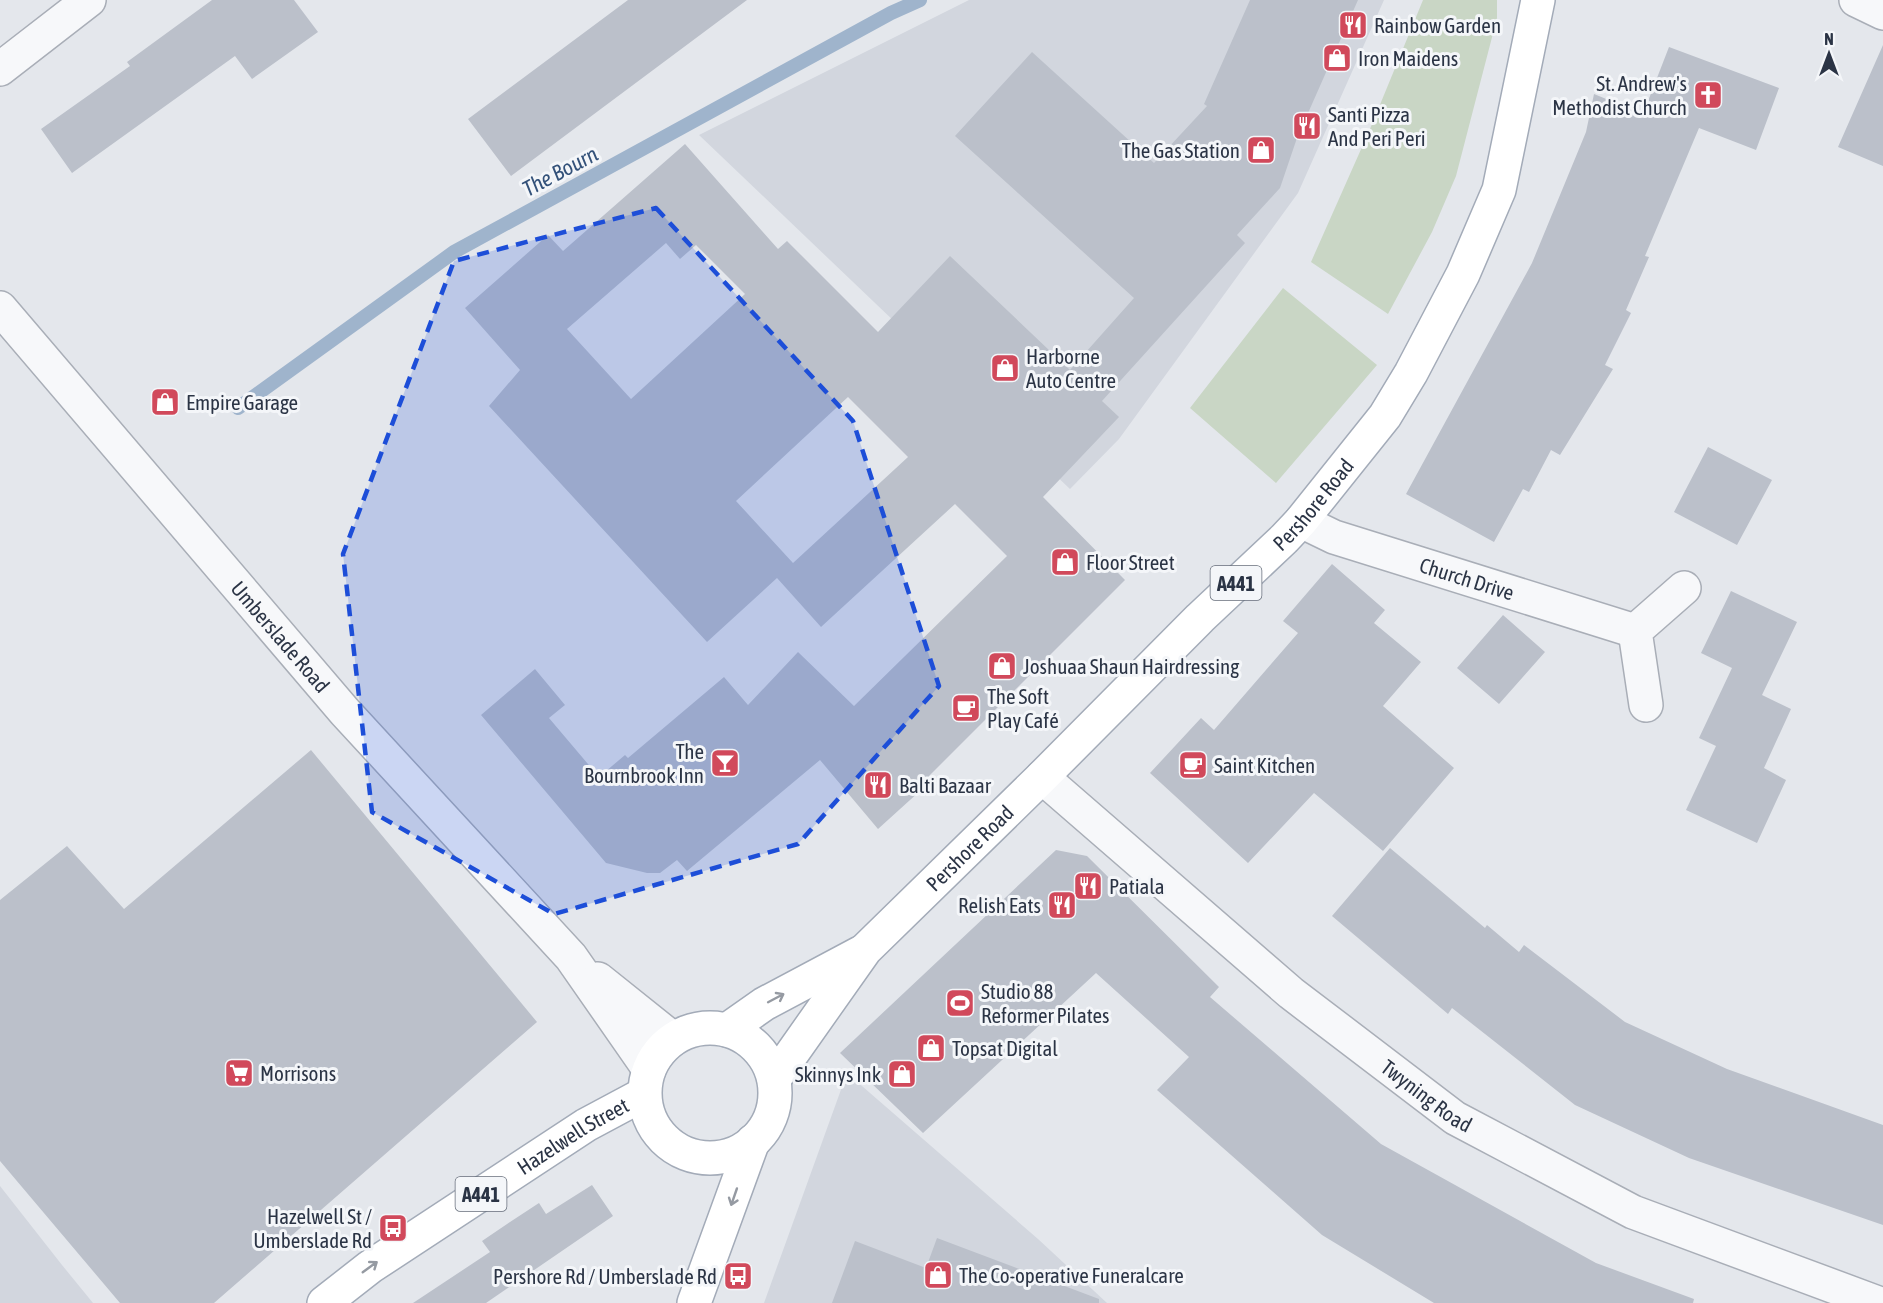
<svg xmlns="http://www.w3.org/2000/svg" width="1883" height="1303" font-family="'Asap Condensed',sans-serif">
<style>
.built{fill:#d2d6de}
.green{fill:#c9d6c5}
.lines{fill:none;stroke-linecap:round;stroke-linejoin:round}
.stream{stroke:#9fb4cc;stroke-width:14}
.building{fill:#bbc0ca;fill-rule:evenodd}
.minor-casing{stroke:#a9aeb7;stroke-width:36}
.tertiary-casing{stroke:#a9aeb7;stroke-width:36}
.primary-casing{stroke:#a3abb8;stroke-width:36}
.minor{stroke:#f7f8fa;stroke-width:33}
.tertiary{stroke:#f7f8fa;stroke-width:33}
.primary{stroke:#fff;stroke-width:33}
.oneway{stroke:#959aa2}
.marked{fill:#1d4ed8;fill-opacity:0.2;stroke:#1d4ed8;stroke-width:4.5;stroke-dasharray:12 8;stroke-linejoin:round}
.labels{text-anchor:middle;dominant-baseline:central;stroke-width:6;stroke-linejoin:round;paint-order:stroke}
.shield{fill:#f4f6f9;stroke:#676e7b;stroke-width:1.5}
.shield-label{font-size:20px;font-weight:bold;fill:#2b3445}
.poi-label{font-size:21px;fill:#2b3445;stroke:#f4f6f9;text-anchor:start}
.street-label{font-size:21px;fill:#2b3445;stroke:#f4f6f9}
.water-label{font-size:22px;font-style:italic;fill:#34527a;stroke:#f4f6f9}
</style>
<rect width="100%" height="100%" fill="#e4e7ec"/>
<path class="built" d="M969,0H1384L1298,193L1119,439L1070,489L699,135Z
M847,1073L1038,1239L1107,1303H764Z
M0,1186L62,1265L93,1303H0Z"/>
<path class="green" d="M1423,0H1497V18L1456,176L1432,232L1388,314L1311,262L1370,129Z
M1283,288L1377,365L1276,483L1190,408Z"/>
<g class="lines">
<path class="stream" d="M238,408L454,252L891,13L920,0"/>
</g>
<path class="building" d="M212,0H294L318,32L252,79L235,56L72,173L41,129L130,66L127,62Z
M628,0H747L511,176L468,119Z
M1250,0H1358L1297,138L1280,188L1237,235L1245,243L1102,401L1119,417L1043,497L1125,580L927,778L931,781L878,829L820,760L687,871L677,860L660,873H647L606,863L481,715L535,669L565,705L549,718L599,777L625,755L628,758L724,677L748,705L798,652L854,706L1007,556L955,504L821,627L777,578L707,642L489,406L520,370L465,308L548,235L563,251L685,144L778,249L787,241L878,332L950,256L1070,370L1134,298L955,136L1032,52L1154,163L1207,106L1204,104ZM666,243L680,259L696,245L745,294L631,399L567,329ZM848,397L908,457L793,563L736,501Z
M1883,45V166L1838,147Z
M1669,47L1779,88L1756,150L1699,128L1645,256L1649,257L1626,310L1631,313L1605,365L1613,369L1560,455L1551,450L1529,492L1523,489L1494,542L1406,494L1532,263L1586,132L1594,94L1643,114Z
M1708,447L1772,480L1737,545L1674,512Z
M1332,564L1385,610L1374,623L1421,662L1383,706L1454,768L1383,851L1314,793L1248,863L1150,773L1201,718L1214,730L1298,633L1283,621Z
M1731,591L1797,622L1762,695L1791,709L1764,768L1786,780L1757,843L1686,810L1716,746L1699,738L1732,668L1701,653Z
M1503,615L1545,652L1499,704L1457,668Z
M311,750L537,1022L214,1303H120L0,1161V900L67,846L124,909Z
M1390,848L1485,928L1487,925L1519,952L1524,945L1625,1022L1727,1069L1883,1125V1225L1689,1158L1575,1105L1452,1008L1448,1014L1332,916Z
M1056,850L1087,856L1219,987L1210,997L1381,1144L1596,1263L1694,1299L1693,1303H1434L1322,1235L1157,1090L1189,1057L1096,973L923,1133L840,1053Z
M592,1185L613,1216L486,1303H413L490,1252L482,1241L510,1222L539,1203L546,1214Z
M937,1238L1099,1299V1303H832L855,1241L926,1268Z"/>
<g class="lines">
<g class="minor-casing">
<g id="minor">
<path d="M0,69L89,0"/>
<path id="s1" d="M0,308L345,712L571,957L649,1069"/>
<path id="s2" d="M1301,521L1334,537L1635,631"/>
<path d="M1646,705L1635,631L1684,588"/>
<path id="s3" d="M1042,777L1291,993L1455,1118L1633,1212L1878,1303"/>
<path d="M598,979L673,1039"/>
</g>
</g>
<g class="tertiary-casing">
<path id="tertiary" d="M1856,0L1883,13"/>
</g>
<g class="primary-casing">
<g id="primary">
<circle cx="710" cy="1093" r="65"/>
<path d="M727,1030L764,1004L860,953"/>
<path id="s4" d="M774,1079L865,950L1042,777L1200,618L1284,539L1301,521L1385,416L1411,373L1463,274L1499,190L1538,0"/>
<path id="s5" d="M324,1303L370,1267L586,1125L644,1094"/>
<path d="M694,1303L753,1141"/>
</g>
</g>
<use href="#minor" class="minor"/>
<use href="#tertiary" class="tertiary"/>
<use href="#primary" class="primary"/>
</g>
<defs><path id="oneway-shaft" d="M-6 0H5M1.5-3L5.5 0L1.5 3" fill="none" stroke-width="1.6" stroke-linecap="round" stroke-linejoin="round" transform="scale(1.5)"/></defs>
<g class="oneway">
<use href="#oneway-shaft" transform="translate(776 998) rotate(-28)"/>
<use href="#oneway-shaft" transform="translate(734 1197) rotate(109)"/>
<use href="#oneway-shaft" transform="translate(370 1267) rotate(-36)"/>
</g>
<path class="marked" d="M656,208L853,421L939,686L798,844L554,914L372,812L343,554L454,261Z"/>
<defs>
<g id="restaurant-square" transform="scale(1.5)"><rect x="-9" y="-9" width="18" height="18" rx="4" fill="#d1495b" stroke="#f4f6f9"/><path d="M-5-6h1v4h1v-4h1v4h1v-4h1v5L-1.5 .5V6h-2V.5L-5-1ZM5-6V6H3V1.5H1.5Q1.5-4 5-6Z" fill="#fff"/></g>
<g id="shop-square" transform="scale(1.5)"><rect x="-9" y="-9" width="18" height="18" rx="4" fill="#d1495b" stroke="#f4f6f9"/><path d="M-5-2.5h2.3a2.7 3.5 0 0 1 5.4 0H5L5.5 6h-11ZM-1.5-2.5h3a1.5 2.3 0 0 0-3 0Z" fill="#fff"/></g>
<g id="church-square" transform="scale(1.5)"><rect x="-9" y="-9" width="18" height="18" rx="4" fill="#d1495b" stroke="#f4f6f9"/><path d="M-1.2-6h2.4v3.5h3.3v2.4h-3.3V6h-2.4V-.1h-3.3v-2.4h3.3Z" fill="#fff"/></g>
<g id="cafe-square" transform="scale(1.5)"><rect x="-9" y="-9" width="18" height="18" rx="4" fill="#d1495b" stroke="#f4f6f9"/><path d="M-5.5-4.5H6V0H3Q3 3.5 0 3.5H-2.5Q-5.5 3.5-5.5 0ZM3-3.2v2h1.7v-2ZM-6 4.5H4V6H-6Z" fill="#fff"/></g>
<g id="bar-square" transform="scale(1.5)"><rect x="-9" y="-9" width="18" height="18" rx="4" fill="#d1495b" stroke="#f4f6f9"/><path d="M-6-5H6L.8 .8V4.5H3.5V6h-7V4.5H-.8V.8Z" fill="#fff"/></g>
<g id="stadium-square" transform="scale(1.5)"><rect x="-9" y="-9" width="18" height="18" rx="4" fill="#d1495b" stroke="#f4f6f9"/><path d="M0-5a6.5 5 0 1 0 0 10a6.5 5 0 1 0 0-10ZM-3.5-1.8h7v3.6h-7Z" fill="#fff"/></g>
<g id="supermarket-square" transform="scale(1.5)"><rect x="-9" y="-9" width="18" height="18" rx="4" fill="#d1495b" stroke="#f4f6f9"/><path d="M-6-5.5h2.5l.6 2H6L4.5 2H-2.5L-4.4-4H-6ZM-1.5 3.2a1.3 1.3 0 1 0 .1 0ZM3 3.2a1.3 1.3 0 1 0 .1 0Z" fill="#fff"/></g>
<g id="bus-square" transform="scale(1.5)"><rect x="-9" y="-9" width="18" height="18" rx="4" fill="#d1495b" stroke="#f4f6f9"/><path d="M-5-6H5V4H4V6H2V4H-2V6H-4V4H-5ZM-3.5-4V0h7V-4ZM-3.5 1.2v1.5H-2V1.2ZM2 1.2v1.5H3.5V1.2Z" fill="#fff"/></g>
</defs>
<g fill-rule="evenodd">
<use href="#restaurant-square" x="1353" y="25"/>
<use href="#shop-square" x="1337" y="58"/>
<use href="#church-square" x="1708" y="95"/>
<use href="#restaurant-square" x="1307" y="126"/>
<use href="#shop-square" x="1261" y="150"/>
<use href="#shop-square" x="1005" y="368"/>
<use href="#shop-square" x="165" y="402"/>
<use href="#shop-square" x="1065" y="562"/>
<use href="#shop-square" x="1002" y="666"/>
<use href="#cafe-square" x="966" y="708"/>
<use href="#bar-square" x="725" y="763"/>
<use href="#cafe-square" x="1193" y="765"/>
<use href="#restaurant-square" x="878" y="785"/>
<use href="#restaurant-square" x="1088" y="886"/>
<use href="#restaurant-square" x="1062" y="905"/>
<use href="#stadium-square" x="960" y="1003"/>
<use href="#shop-square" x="931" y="1048"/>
<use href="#supermarket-square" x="239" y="1073"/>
<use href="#shop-square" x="902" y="1074"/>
<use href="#bus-square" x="393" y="1228"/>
<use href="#shop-square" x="938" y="1275"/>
<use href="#bus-square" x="738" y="1276"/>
</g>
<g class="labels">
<g class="shield">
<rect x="1210.5" y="566" width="51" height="34" rx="4.5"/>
<rect x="455.5" y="1177" width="51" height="34" rx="4.5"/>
</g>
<g class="shield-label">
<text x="1236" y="583">A441</text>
<text x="481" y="1194">A441</text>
</g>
<g class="poi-label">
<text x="1374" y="25">Rainbow Garden</text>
<text x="1358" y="58">Iron Maidens</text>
<text x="1687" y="83" text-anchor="end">St. Andrew's<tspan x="1687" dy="24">Methodist Church</tspan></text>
<text x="1328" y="114">Santi Pizza<tspan x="1328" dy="24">And Peri Peri</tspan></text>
<text x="1240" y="150" text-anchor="end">The Gas Station</text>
<text x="1026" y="356">Harborne<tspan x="1026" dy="24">Auto Centre</tspan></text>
<text x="186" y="402">Empire Garage</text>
<text x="1086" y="562">Floor Street</text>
<text x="1023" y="666">Joshuaa Shaun Hairdressing</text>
<text x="987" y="696">The Soft<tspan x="987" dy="24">Play Café</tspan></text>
<text x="704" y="751" text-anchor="end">The<tspan x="704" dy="24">Bournbrook Inn</tspan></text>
<text x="1214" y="765">Saint Kitchen</text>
<text x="899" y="785">Balti Bazaar</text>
<text x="1109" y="886">Patiala</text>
<text x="1041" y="905" text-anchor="end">Relish Eats</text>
<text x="981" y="991">Studio 88<tspan x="981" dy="24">Reformer Pilates</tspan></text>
<text x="952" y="1048">Topsat Digital</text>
<text x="260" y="1073">Morrisons</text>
<text x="881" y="1074" text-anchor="end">Skinnys Ink</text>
<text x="372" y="1216" text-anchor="end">Hazelwell St /<tspan x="372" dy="24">Umberslade Rd</tspan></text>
<text x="959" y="1275">The Co-operative Funeralcare</text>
<text x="717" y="1276" text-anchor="end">Pershore Rd / Umberslade Rd</text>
</g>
<g class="street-label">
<text stroke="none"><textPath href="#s4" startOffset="790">Pershore Road</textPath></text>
<text stroke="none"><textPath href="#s2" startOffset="176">Church Drive</textPath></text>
<text stroke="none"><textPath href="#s1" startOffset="432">Umberslade Road</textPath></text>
<text stroke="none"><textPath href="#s4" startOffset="304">Pershore Road</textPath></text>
<text stroke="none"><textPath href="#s3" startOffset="500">Twyning Road</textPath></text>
<text stroke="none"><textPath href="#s5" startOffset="300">Hazelwell Street</textPath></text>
</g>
<g class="water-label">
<text transform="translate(560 171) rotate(-28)">The Bourn</text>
</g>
</g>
<g transform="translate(1829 54)" stroke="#f4f6f9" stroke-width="4.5" paint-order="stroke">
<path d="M0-4.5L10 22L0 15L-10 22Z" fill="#2b3445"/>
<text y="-9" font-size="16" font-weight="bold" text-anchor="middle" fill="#2b3445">N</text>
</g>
</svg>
